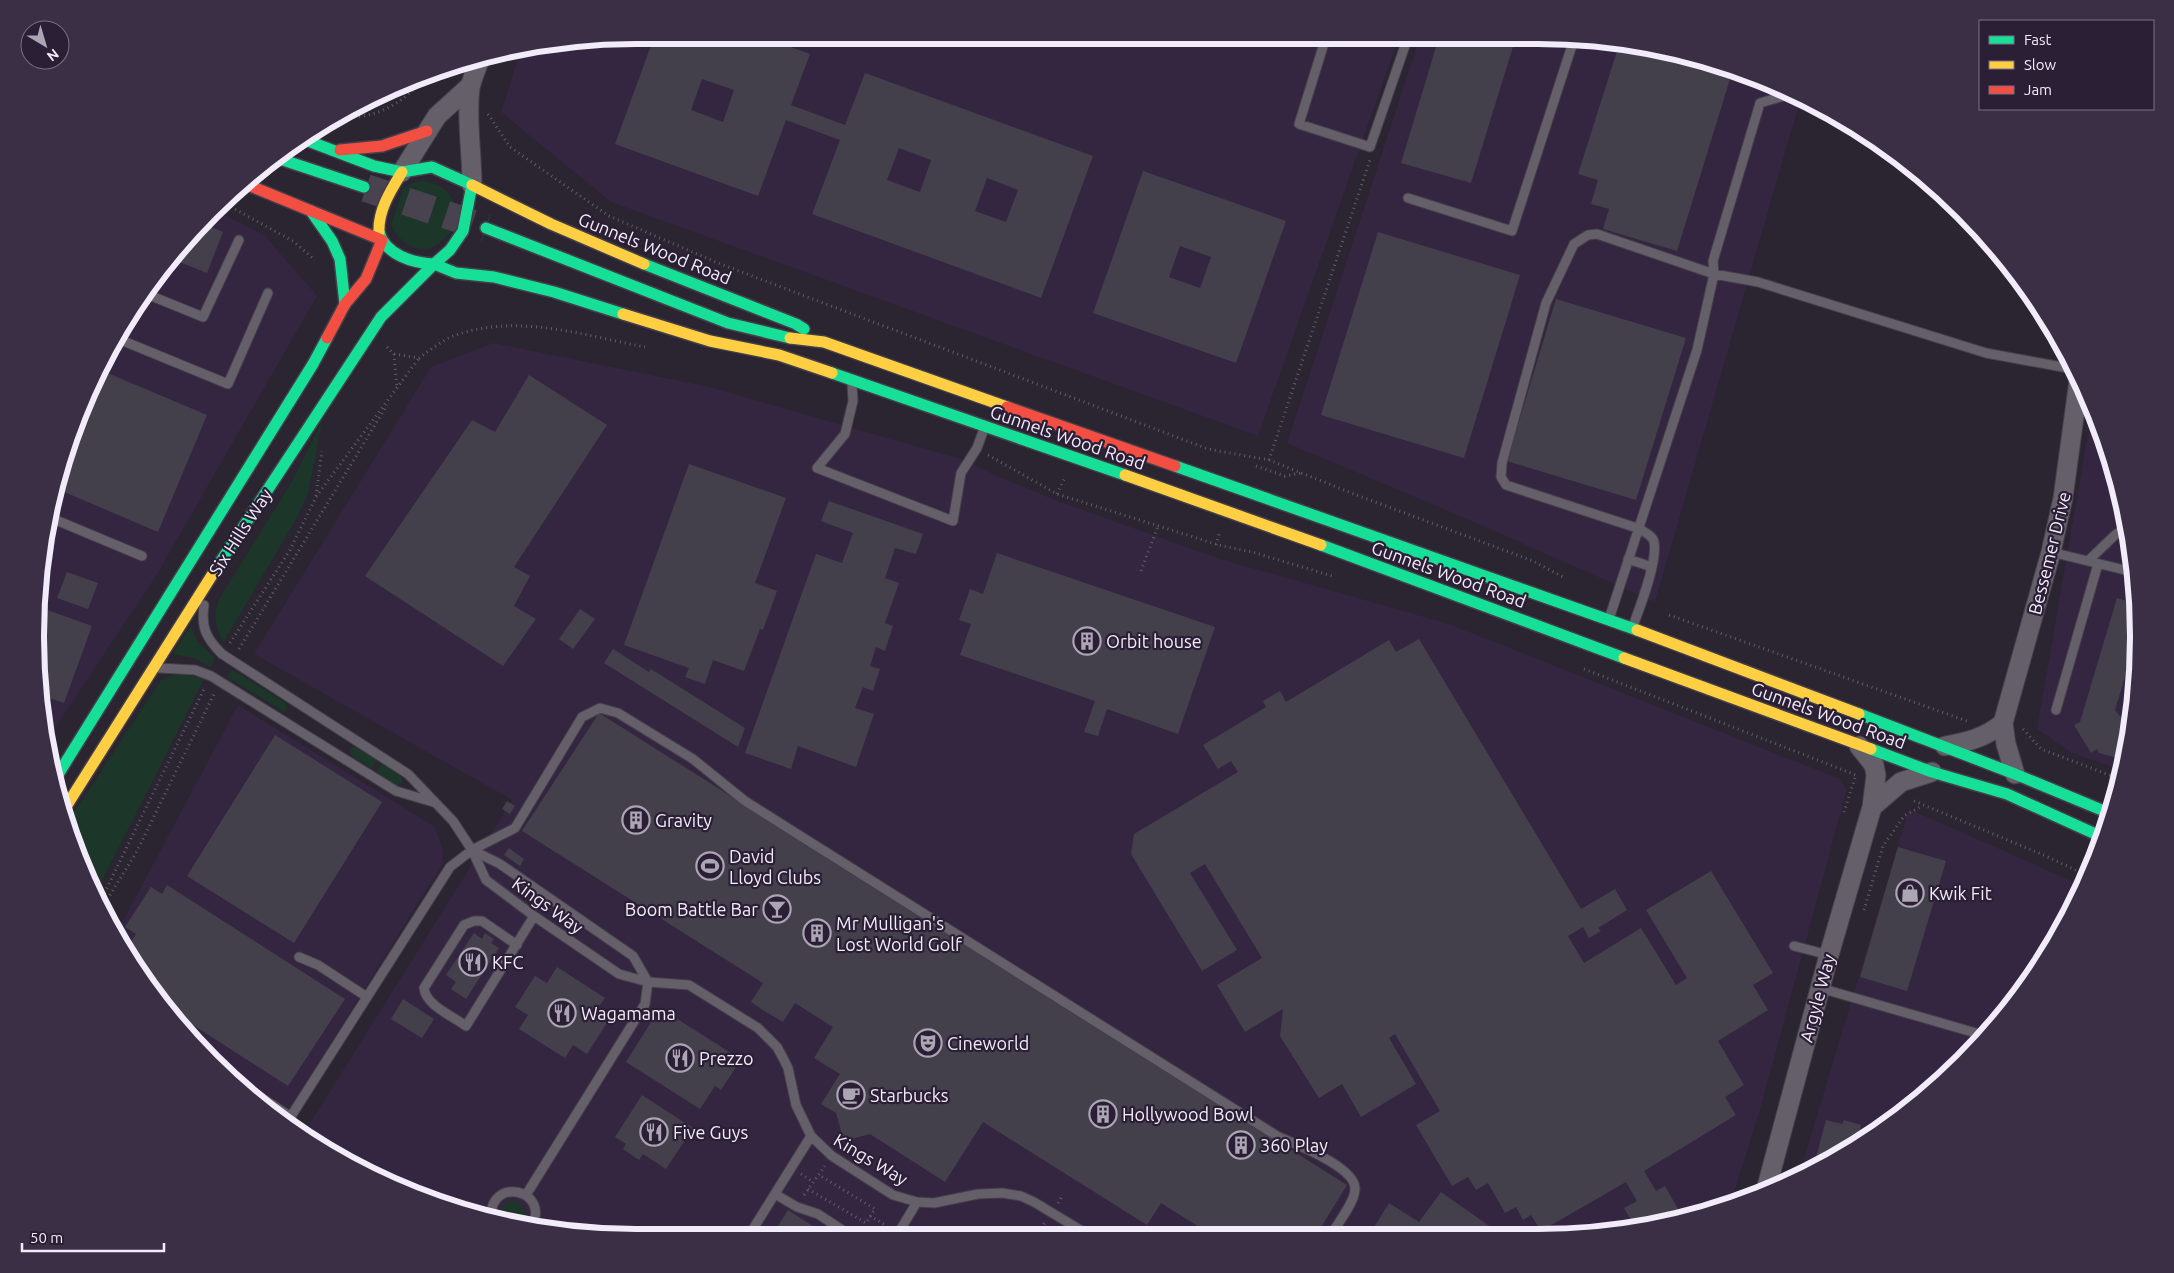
<svg xmlns="http://www.w3.org/2000/svg" width="2174" height="1273" font-family="Ubuntu,sans-serif">
<style>
.built{fill:#342641}
.green{fill:#1c3629}
.building{fill:#43404b;fill-rule:evenodd}
.lines{fill:none;stroke-linecap:round;stroke-linejoin:round}
.primary-tunnel{stroke:#49424f;stroke-width:28;stroke-dasharray:28 14;stroke-linecap:butt}
.lane-casing{stroke:#443f49;stroke-width:11}
.street-casing{stroke:#443f49;stroke-width:21}
.fast-casing{stroke:#443f49;stroke-width:14}
.slow-casing{stroke:#443f49;stroke-width:14}
.jam-casing{stroke:#443f49;stroke-width:14}
.path{stroke:#625e67;stroke-width:3;stroke-dasharray:1 4;stroke-linecap:butt}
.lane{stroke:#645f69;stroke-width:9}
.street{stroke:#645f69;stroke-width:19}
.fast{stroke:#16e098;stroke-width:11}
.slow{stroke:#ffcf43;stroke-width:11}
.jam{stroke:#f24e42;stroke-width:11}
.labels{text-anchor:middle;dominant-baseline:central;stroke-width:4.5;stroke-linejoin:round;paint-order:stroke}
.street-label{font-size:18px;fill:#f2ebfa;stroke:#2b1f36}
.poi-label{font-size:18px;fill:#f2ebfa;stroke:#2b1f36;text-anchor:start}
.rim{fill:none;stroke:#f2ebfa;stroke-width:6}
</style>
<rect width="100%" height="100%" fill="#2b2431"/>
<path class="built" d="M1577,36L1731,67L1800,101L1655,602L1460,516L1287,443L1420,37Z
M1399,37L1258,436L611,202L501,112L521,49L558,40Z
M213,209L265,236L317,296L156,576L45,743L35,637L56,481L97,371L137,302Z
M493,343L710,387L967,461L995,475L1058,501L1217,558L1449,624L1840,779L1847,789L1761,1106L1730,1206L1577,1237H597L443,1206L302,1136L512,800L254,654L431,367Z
M2093,405L2127,519L2139,636L2127,754L2122,770L2072,753L2037,729Z
M238,705L435,827L443,850V863L282,1121L240,1089L159,1003L115,936Z
M1909,809L2083,886L2038,970L1963,1062L1839,1157L1799,1175Z"/>
<path class="green" d="M423,181C452,186 458,201 454,229C448,234 440,244 433,247C415,255 398,240 391,225L403,188L412,183Z
M322,422L308,494L294,523L223,643C215,627 213,616 219,599L291,483Z
M191,626L197,641L215,658L211,667L193,658L172,654Z
M231,669L286,703L287,709L283,711L227,677Z
M182,674L204,679L96,893L73,842L71,817L161,680L172,675Z
M356,747L377,760L372,769L352,756L350,751L351,748Z
M382,763L402,777V784L396,785L377,772Z
M513,1201C524,1203 528,1212 523,1222L500,1217L501,1208L508,1202Z"/>
<path class="building" d="M1439,37H1516L1471,183L1401,163Z
M769,39L810,54L791,105L845,125L865,73L1093,156L1041,298L812,214L840,140L786,120L758,196L615,144L653,40ZM702,79L734,90L723,122L691,110ZM899,148L931,160L920,192L887,180ZM987,178L1018,190L1006,222L975,211Z
M1619,45L1730,79L1677,251L1603,229L1609,209L1591,204L1598,180L1578,174Z
M1143,171L1286,221L1236,363L1093,313ZM1180,246L1211,257L1200,288L1169,277Z
M201,223L223,232L207,273L172,259Z
M1378,232L1520,275L1464,458L1321,415Z
M1556,299L1686,338L1636,500L1507,461Z
M98,369L207,415L158,532L55,488L56,481Z
M529,375L607,425L514,567L530,576L514,606L536,619L503,666L365,576L472,420L495,432Z
M689,464L786,498L755,583L777,591L763,630L760,629L744,671L713,660L705,684L685,677L689,668L624,645Z
M829,501L923,534L916,554L895,548L885,578L899,583L885,623L893,626L885,651L876,647L870,666L880,669L873,691L863,687L855,708L874,714L856,767L798,746L791,769L745,753L816,554L842,563L853,533L821,521Z
M997,553L1215,627L1178,734L1107,709L1098,736L1084,732L1095,701L960,655L971,624L959,620L970,589L983,594Z
M67,572L98,583L88,609L57,598Z
M2117,598L2136,604L2139,631L2115,710L2124,721L2130,723L2125,760L2099,753L2097,749L2091,753L2074,725L2080,722Z
M39,607L92,626L64,703L41,695L39,676L42,669L38,668L35,637Z
M580,609L595,619L573,649L559,639Z
M1419,639L1581,909L1615,889L1627,910L1598,928L1601,931L1589,938L1583,927L1568,936L1584,963L1641,928L1676,985L1687,978L1646,910L1711,871L1773,973L1753,985L1768,1010L1718,1041L1744,1085L1725,1097L1736,1115L1644,1171L1656,1191L1665,1186L1682,1216L1634,1225L1624,1208L1637,1201L1626,1182L1541,1231L1531,1215L1523,1220L1516,1207L1505,1213L1488,1183L1476,1190L1468,1177L1452,1186L1416,1125L1440,1111L1395,1034L1389,1038L1416,1084L1361,1117L1342,1084L1319,1098L1280,1036L1283,1009L1245,1032L1217,985L1262,958L1205,864L1190,873L1237,950L1202,971L1131,854L1134,834L1238,772L1231,761L1218,769L1203,745L1266,707L1263,701L1280,691L1286,702L1389,640L1396,652Z
M613,649L649,672L651,669L745,728L738,747L604,663Z
M599,713L1347,1185L1315,1237H1215L1161,1203L1147,1225L983,1122L945,1182L870,1134L844,1141L836,1113L821,1104L840,1074L814,1058L833,1027L795,1003L783,1022L766,1012L751,1002L763,983L522,831Z
M275,735L382,802L294,943L187,876Z
M507,801L515,806L510,814L502,809Z
M1898,847L1946,861L1907,991L1860,977Z
M509,848L524,859L520,866L504,855Z
M167,885L345,999L288,1086L162,1005L125,951L136,934L125,927L151,887L162,894Z
M474,933L482,939L485,933L494,939L491,943L499,948L466,999L451,989L456,982L446,975Z
M557,967L605,998L596,1010L610,1018L587,1054L573,1045L565,1058L519,1029L528,1015L515,1007L535,976L547,983Z
M403,999L434,1019L422,1038L391,1019Z
M660,1008L734,1055L729,1062L736,1067L721,1090L715,1086L700,1109L626,1062Z
M642,1095L693,1128L666,1169L643,1154L639,1160L623,1149L626,1144L615,1137Z
M1826,1120L1842,1124L1844,1120L1861,1125L1860,1129L1871,1132L1838,1157L1813,1169Z
M1441,1192L1505,1237H1368L1389,1203L1419,1222Z
M788,1210L830,1237H771Z"/>
<g class="lines">
<path class="primary-tunnel" d="M366,188L486,228"/>
<g class="lane-casing">
<path id="lane" d="M1326,37L1299,124L1370,147L1408,37
M1408,198L1512,231L1575,36
M144,293L203,317L239,240
M116,338L228,384L268,293
M852,384L853,401L845,434L817,468L953,521L961,473L977,448L984,429
M51,518L142,556
M2051,552L2133,572
M1628,559L1652,567
M2088,561L2115,535L2128,526
M204,605C201,628 206,638 222,654L408,774L453,821L472,850L486,880L534,916L619,974L648,982L689,985L758,1028L777,1047L783,1058L788,1068L796,1105L811,1136L832,1156L893,1195L917,1202L934,1203L978,1194L1002,1193L1021,1196L1034,1202L1092,1237
M1610,616L1697,350L1714,274L1713,261L1760,103L1784,96L1785,93
M1633,626C1640,607 1658,561 1654,542C1653,536 1644,532 1640,529L1506,485L1501,477L1502,463L1546,303L1574,244L1588,235L1597,234L1714,274L1758,282L1986,353L2073,369
M159,668L195,670L211,676L396,791L433,802
M2056,710L2098,564
M472,850L500,864L633,956L648,982
M517,945L482,921H474L464,925L424,988C426,1006 453,1016 466,1026L534,916
M1794,946L1829,955
M299,957L318,965L367,997
M1820,988L1976,1033
M227,1075L291,1117
M286,1124L450,867L472,850L515,828L582,717L600,708L618,713L693,759L745,801L1277,1136C1295,1144 1356,1167 1355,1189C1355,1202 1337,1225 1329,1237
M775,1194L797,1207L818,1214L853,1237
M526,1195L645,1004L648,982
M491,1216C491,1177 548,1189 533,1224
M748,1237L811,1136
M896,1237L917,1202
M1524,1237L1526,1233"/>
</g>
<g class="street-casing">
<path id="street" d="M402,172L437,116L470,86
M472,185C472,152 466,120 470,88C472,78 477,68 480,58
M1945,746C1967,742 1985,738 2003,723
M2015,774L2006,744L2003,723L2051,552L2063,498L2079,380
M1872,807L1901,782L1932,772
M1766,1190L1829,955L1872,807L1876,775L1874,765L1859,746"/>
</g>
<g class="fast-casing">
<path id="fast" d="M303,139L374,166L402,172L432,167L472,185L463,231L450,250L434,264C413,263 385,255 379,232
M274,157L364,187
M311,211L332,241L340,259L345,304
M486,228L728,323L790,338
M644,264L796,324L804,329
M832,373L1125,475
M1175,466L1637,630
M1321,545L1624,658
M219,564L381,317L434,264L456,273L494,277L554,292L623,314
M1859,714L2015,774L2109,813
M1871,749L1932,772L2007,794L2102,837
M54,781L313,364L327,338"/>
</g>
<g class="slow-casing">
<path id="slow" d="M472,185L551,224L644,264
M379,232C378,210 391,190 402,172
M623,314L710,341L779,355L832,373
M790,338L824,342L1007,407
M1125,475L1321,545
M1637,630L1859,714
M1624,658L1871,749
M62,813L219,564"/>
</g>
<g class="jam-casing">
<path id="jam" d="M340,150L382,146L427,131
M243,183L382,240L366,279L345,304L327,338
M1007,407L1175,466"/>
</g>
<path class="path" d="M488,114L510,147L609,216L718,263L1208,449L1269,460L1359,496L1533,561L1563,577
M339,117C377,120 404,103 427,74
M222,202L293,241L315,260
M387,347L394,354L419,358C429,351 440,342 451,337C514,312 582,335 645,347
M394,354L397,389
M988,455L1057,494L1222,546L1252,552L1332,576
M1269,460L1370,160
M1256,466L1285,476L1301,473
M1057,494L1065,477
M316,496L322,451
M1216,545L1220,531
M1141,571L1158,526
M1669,615L1967,721
M230,643L290,550L316,497L419,358
M239,649L387,405
M1584,669L1856,775L1844,812
M2023,729L2041,749L2120,779
M1914,801L2046,856L2088,876
M100,902L205,687
M102,908L136,853L215,692
M1864,910L1883,846L1904,816L1922,806
M801,1174L813,1182
M808,1189L866,1223L875,1209L819,1175
M804,1195L825,1166
M1058,1203L1062,1196
M870,1216L887,1226
M1018,1237L1022,1231L1031,1237
M1036,1237L1045,1222"/>
<use href="#lane" class="lane"/>
<use href="#street" class="street"/>
<use href="#fast" class="fast"/>
<use href="#slow" class="slow"/>
<use href="#jam" class="jam"/>
</g>
<defs>
<g id="building-ring" transform="scale(1.4375)"><circle r="9.5" fill="#2b1f36" stroke="#aca5b4" stroke-width="1.5"/><path d="M-4-6H4V6H1V3H-1V6H-4ZM-2.5-4.3h1.7v1.8h-1.7ZM.8-4.3h1.7v1.8H.8ZM-2.5-1h1.7V.8h-1.7ZM.8-1h1.7V.8H.8Z" fill="#aca5b4"/></g>
<g id="stadium-ring" transform="scale(1.4375)"><circle r="9.5" fill="#2b1f36" stroke="#aca5b4" stroke-width="1.5"/><path d="M0-5a6.5 5 0 1 0 0 10a6.5 5 0 1 0 0-10ZM-3.5-1.8h7v3.6h-7Z" fill="#aca5b4"/></g>
<g id="shop-ring" transform="scale(1.4375)"><circle r="9.5" fill="#2b1f36" stroke="#aca5b4" stroke-width="1.5"/><path d="M-5-2.5h2.3a2.7 3.5 0 0 1 5.4 0H5L5.5 6h-11ZM-1.5-2.5h3a1.5 2.3 0 0 0-3 0Z" fill="#aca5b4"/></g>
<g id="bar-ring" transform="scale(1.4375)"><circle r="9.5" fill="#2b1f36" stroke="#aca5b4" stroke-width="1.5"/><path d="M-6-5H6L.8 .8V4.5H3.5V6h-7V4.5H-.8V.8Z" fill="#aca5b4"/></g>
<g id="restaurant-ring" transform="scale(1.4375)"><circle r="9.5" fill="#2b1f36" stroke="#aca5b4" stroke-width="1.5"/><path d="M-5-6h1v4h1v-4h1v4h1v-4h1v5L-1.5 .5V6h-2V.5L-5-1ZM5-6V6H3V1.5H1.5Q1.5-4 5-6Z" fill="#aca5b4"/></g>
<g id="theatre-ring" transform="scale(1.4375)"><circle r="9.5" fill="#2b1f36" stroke="#aca5b4" stroke-width="1.5"/><path d="M-5-5.5Q0-4 5-5.5V0Q5 5 0 6Q-5 5-5 0ZM-3.3-2.5H-1v1.5H-3.3ZM1-2.5H3.3v1.5H1ZM-2.8 1Q0 5.5 2.8 1Z" fill="#aca5b4"/></g>
<g id="cafe-ring" transform="scale(1.4375)"><circle r="9.5" fill="#2b1f36" stroke="#aca5b4" stroke-width="1.5"/><path d="M-5.5-4.5H6V0H3Q3 3.5 0 3.5H-2.5Q-5.5 3.5-5.5 0ZM3-3.2v2h1.7v-2ZM-6 4.5H4V6H-6Z" fill="#aca5b4"/></g>
</defs>
<g fill-rule="evenodd">
<use href="#building-ring" x="1087" y="641"/>
<use href="#building-ring" x="636" y="820"/>
<use href="#stadium-ring" x="710" y="866"/>
<use href="#shop-ring" x="1910" y="893"/>
<use href="#bar-ring" x="777" y="909"/>
<use href="#building-ring" x="817" y="933"/>
<use href="#restaurant-ring" x="473" y="962"/>
<use href="#restaurant-ring" x="562" y="1013"/>
<use href="#theatre-ring" x="928" y="1043"/>
<use href="#restaurant-ring" x="680" y="1058"/>
<use href="#cafe-ring" x="851" y="1095"/>
<use href="#building-ring" x="1103" y="1114"/>
<use href="#restaurant-ring" x="654" y="1132"/>
<use href="#building-ring" x="1241" y="1145"/>
</g>
<g class="labels">
<g class="street-label">
<text transform="translate(655 248) rotate(22)">Gunnels Wood Road</text>
<text transform="translate(1068 437) rotate(19)">Gunnels Wood Road</text>
<text transform="translate(240 532) rotate(-57)">Six Hills Way</text>
<text transform="translate(2049 553) rotate(-76)">Bessemer Drive</text>
<text transform="translate(1449 574) rotate(20)">Gunnels Wood Road</text>
<text transform="translate(1829 715) rotate(20)">Gunnels Wood Road</text>
<text transform="translate(548 905) rotate(36)">Kings Way</text>
<text transform="translate(1817 998) rotate(-75)">Argyle Way</text>
<text transform="translate(871 1159) rotate(31)">Kings Way</text>
</g>
<g class="poi-label">
<text x="1106" y="641">Orbit house</text>
<text x="655" y="820">Gravity</text>
<text x="729" y="856">David<tspan x="729" dy="21">Lloyd Clubs</tspan></text>
<text x="1929" y="893">Kwik Fit</text>
<text x="758" y="909" text-anchor="end">Boom Battle Bar</text>
<text x="836" y="923">Mr Mulligan's<tspan x="836" dy="21">Lost World Golf</tspan></text>
<text x="492" y="962">KFC</text>
<text x="581" y="1013">Wagamama</text>
<text x="947" y="1043">Cineworld</text>
<text x="699" y="1058">Prezzo</text>
<text x="870" y="1095">Starbucks</text>
<text x="1122" y="1114">Hollywood Bowl</text>
<text x="673" y="1132">Five Guys</text>
<text x="1260" y="1145">360 Play</text>
</g>
</g>
<path d="M0 0H2174V1273H0ZM636 44H1538A592 592 0 0 1 2130 636V637A592 592 0 0 1 1538 1229H636A592 592 0 0 1 44 637V636A592 592 0 0 1 636 44Z" fill="#3b2f46" fill-rule="evenodd"/>
<path class="rim" d="M636 44H1538A592 592 0 0 1 2130 636V637A592 592 0 0 1 1538 1229H636A592 592 0 0 1 44 637V636A592 592 0 0 1 636 44Z"/>
<rect x="1979" y="20" width="175" height="90" fill="#2b1f36" stroke="#7b7184"/>
<rect x="1989" y="36" width="25" height="8" fill="#16e098" stroke="#7b7184"/>
<text x="2024" y="45" font-size="15" fill="#f2ebfa">Fast</text>
<rect x="1989" y="61" width="25" height="8" fill="#ffcf43" stroke="#7b7184"/>
<text x="2024" y="70" font-size="15" fill="#f2ebfa">Slow</text>
<rect x="1989" y="86" width="25" height="8" fill="#f24e42" stroke="#7b7184"/>
<text x="2024" y="95" font-size="15" fill="#f2ebfa">Jam</text>
<g transform="translate(45 45) rotate(142)"><circle r="24" fill="#2b1f36" stroke="#7b7184"/>
<path d="M0-4L9 19L0 12L-9 19Z" fill="#aca5b4"/>
<text y="-8" font-size="14" font-weight="bold" text-anchor="middle" fill="#f2ebfa">N</text>
</g>
<path d="M22 1243v8h142v-8" fill="none" stroke="#f2ebfa" stroke-width="2.5"/>
<text x="30" y="1243" font-size="15" fill="#f2ebfa" stroke="#2b1f36" stroke-width="4" paint-order="stroke">50 m</text>
</svg>
